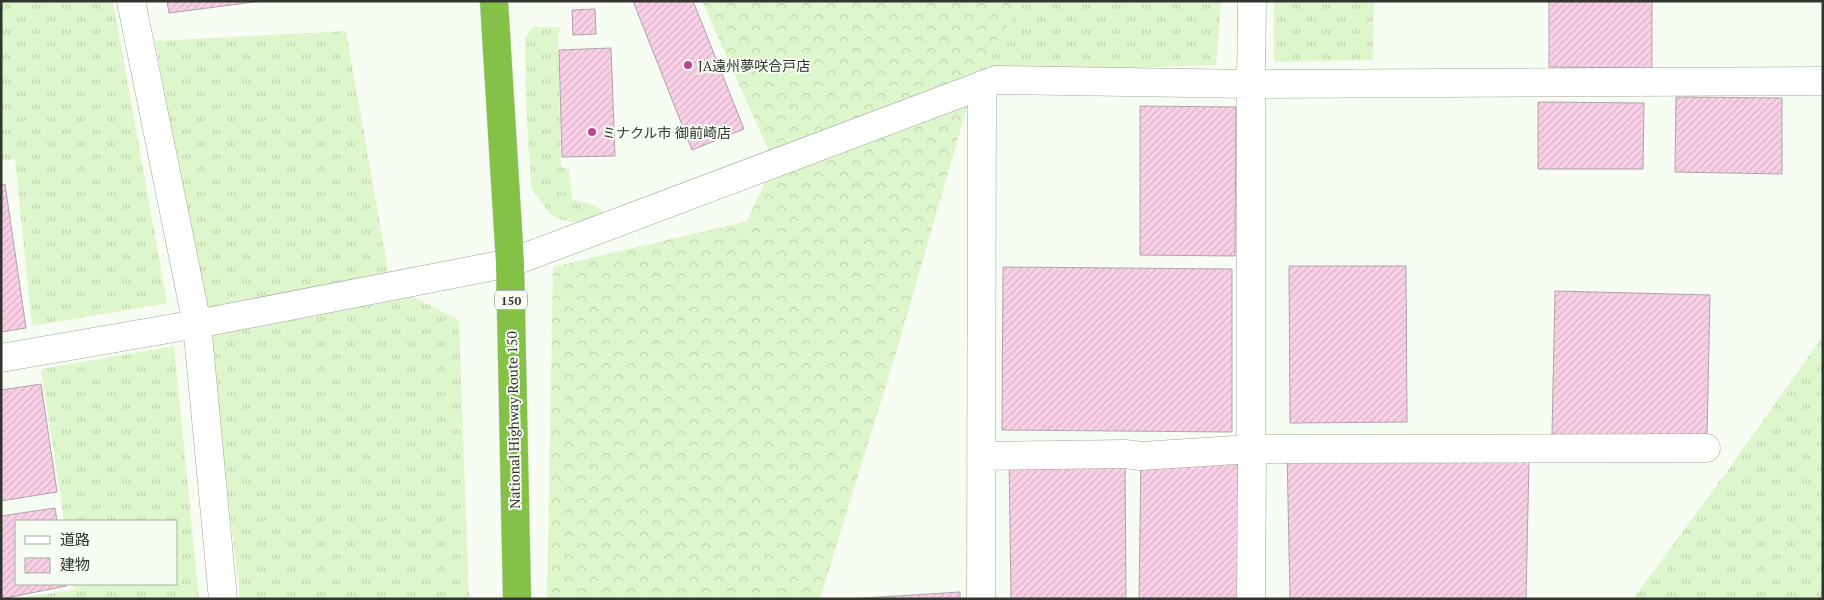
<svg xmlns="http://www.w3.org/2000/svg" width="1824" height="600" font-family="'PT Serif','Noto Sans JP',serif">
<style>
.grass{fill:url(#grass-tufts)}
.forest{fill:url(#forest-crowns)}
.building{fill:url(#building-hatch);stroke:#afa3a9}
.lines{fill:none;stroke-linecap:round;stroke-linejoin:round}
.street-casing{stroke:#a0a69c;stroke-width:29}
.highway-casing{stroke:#dadada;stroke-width:29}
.street{stroke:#fff;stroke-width:28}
.highway{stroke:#84c147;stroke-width:28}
.poi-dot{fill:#be4291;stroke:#f7fdf2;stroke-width:2}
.labels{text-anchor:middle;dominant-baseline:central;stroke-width:4;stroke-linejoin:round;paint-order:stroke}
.shield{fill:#f7fdf2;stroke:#6d706a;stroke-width:1}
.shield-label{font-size:12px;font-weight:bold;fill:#323430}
.poi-label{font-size:14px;fill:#323430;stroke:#f7fdf2;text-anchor:start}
.street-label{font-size:14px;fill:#323430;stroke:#f7fdf2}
</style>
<defs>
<pattern id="grass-tufts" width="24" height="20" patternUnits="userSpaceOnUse" patternTransform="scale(1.25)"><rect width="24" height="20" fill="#def6cc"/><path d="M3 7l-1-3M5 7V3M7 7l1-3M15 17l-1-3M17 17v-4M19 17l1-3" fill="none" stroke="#bfd4b0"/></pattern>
<pattern id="forest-crowns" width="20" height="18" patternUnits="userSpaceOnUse" patternTransform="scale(1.25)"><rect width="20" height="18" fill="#def6cc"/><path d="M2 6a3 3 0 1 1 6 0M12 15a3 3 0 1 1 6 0" fill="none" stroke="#bfd4b0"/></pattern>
<pattern id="building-hatch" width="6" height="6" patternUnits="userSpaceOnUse" patternTransform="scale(1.25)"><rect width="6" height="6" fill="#fad0e7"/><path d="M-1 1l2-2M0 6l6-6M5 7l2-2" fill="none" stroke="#d7b3c6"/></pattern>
</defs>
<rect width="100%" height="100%" fill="#f7fdf2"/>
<path class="grass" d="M1,1H113L167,303L32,326L15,159L1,161Z
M1024,1H1221L1216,65L977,73Z
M1274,1H1374L1373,60L1274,62Z
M533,27H560L558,38L561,167L569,169L572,199L595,205L606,214L586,222H572L560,219L550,214L531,188L526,103L525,38Z
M346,31L391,286L459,320L469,599H240L210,342L155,41Z
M1823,336V599H1633L1728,470Z
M174,346L199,599H11L74,590L73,584H176V521H64L41,369Z"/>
<path class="forest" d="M702,1H1024L977,73L896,353L820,599H547L553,267L747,221L774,163Z"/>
<path class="building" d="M167,1H262L169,13Z
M633,1H693L744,129L692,150Z
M1549,1H1652V68L1549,67Z
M595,9L596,34L573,35L572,10Z
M611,48L615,156L562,157L559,50Z
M1676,97L1782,98V174L1675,172Z
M1538,102L1644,103L1643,169H1538Z
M1140,106L1236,107L1235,256L1140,255Z
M5,184L26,328L1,332V185Z
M1289,266H1406L1407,422L1290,423Z
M1003,267L1232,269V432L1002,430Z
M1555,291L1710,295L1707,438L1552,434Z
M41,384L57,492L1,501V390Z
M1287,449L1529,459L1526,599H1290Z
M1125,454L1126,599H1011L1009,456Z
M1141,456L1252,458L1251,599H1139Z
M55,508L57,521H16V584H66V586L1,599V516Z
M960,592V599H849Z"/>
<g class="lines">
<g class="street-casing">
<path id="street" d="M131,1L197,324L223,599
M1,358L197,324L510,263L996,80L1251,84L1252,1
M981,456L1125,454L1141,456L1251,449L1706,448
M981,599L982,85
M1251,599L1252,458L1251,449V84L1823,81"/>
</g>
<g class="highway-casing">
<path id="highway" d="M494,1L510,263L517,599"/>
</g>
<use href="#street" class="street"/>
<use href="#highway" class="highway"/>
</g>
<g class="poi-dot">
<circle cx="688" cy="65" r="5"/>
<circle cx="592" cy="132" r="5"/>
</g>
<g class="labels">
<rect class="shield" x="495" y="290.5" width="32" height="19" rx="4"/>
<g class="shield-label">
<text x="511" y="300">150</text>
</g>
<g class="poi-label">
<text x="698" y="65">JA遠州夢咲合戸店</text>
<text x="602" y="132">ミナクル市 御前崎店</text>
</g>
<g class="street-label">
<text transform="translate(513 420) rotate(-91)">National Highway Route 150</text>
</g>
</g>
<rect width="1824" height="600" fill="none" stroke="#323430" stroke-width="5"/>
<rect x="15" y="520" width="162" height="65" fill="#f7fdf2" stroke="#a8ada4"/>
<rect x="25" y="536" width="25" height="8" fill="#ffffff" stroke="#a8ada4"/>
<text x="60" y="545" font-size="15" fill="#323430">道路</text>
<rect x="25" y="558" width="25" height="15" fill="url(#building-hatch)" stroke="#a8ada4"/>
<text x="60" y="570" font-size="15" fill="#323430">建物</text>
</svg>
